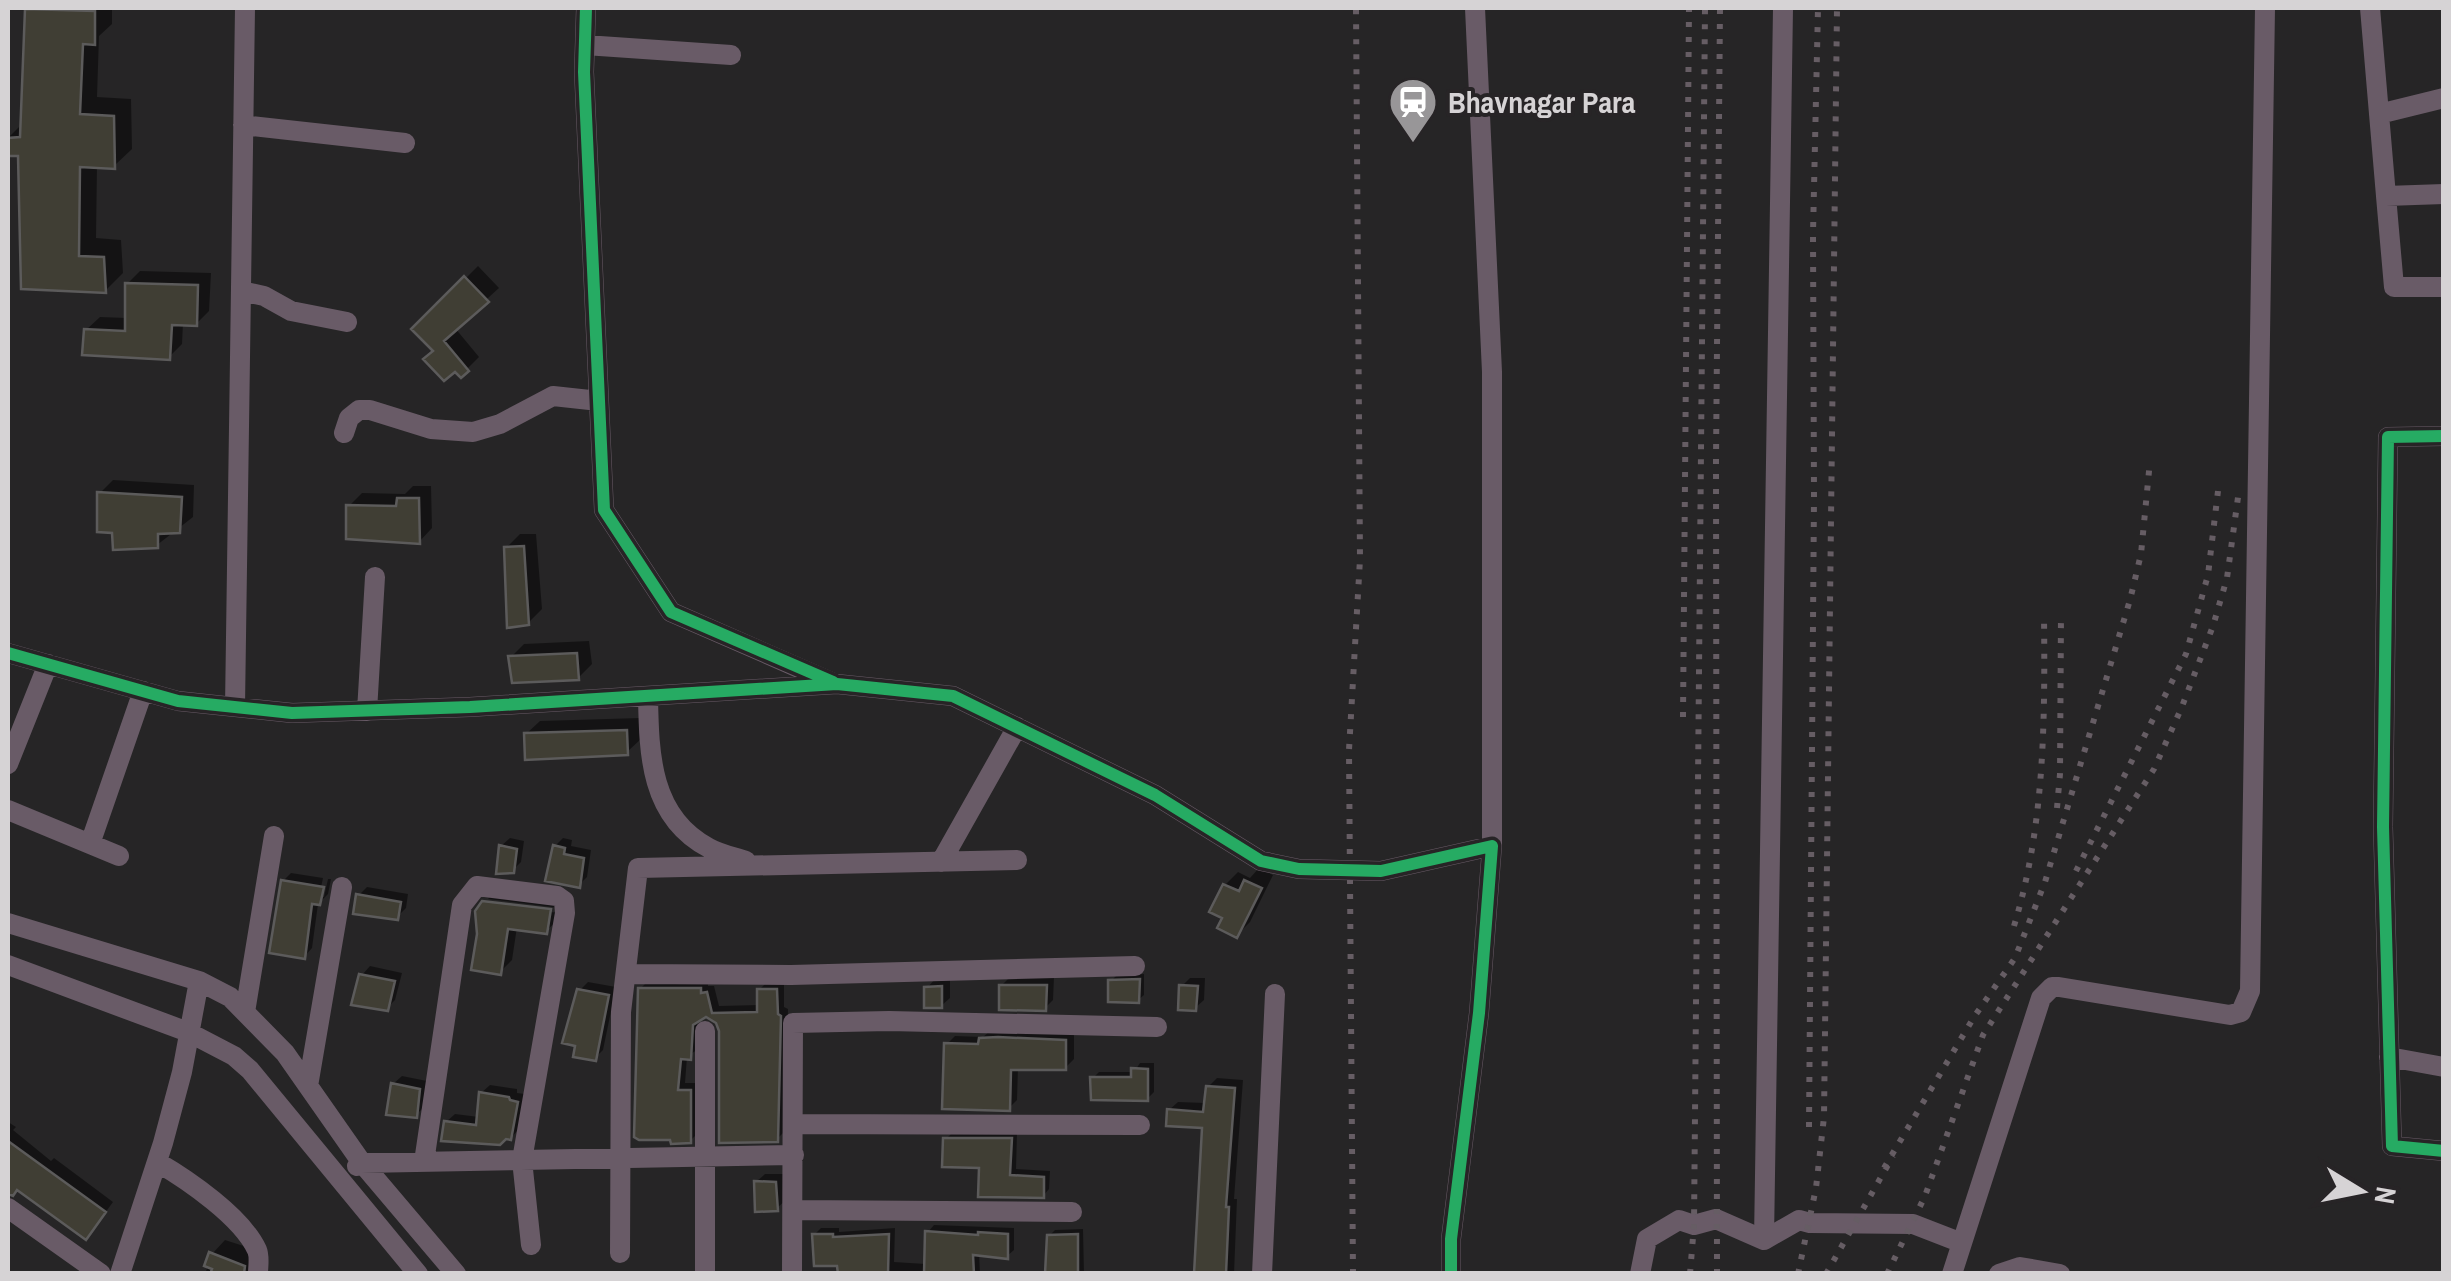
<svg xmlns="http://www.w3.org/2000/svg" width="2451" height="1281" font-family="'Archivo Narrow',sans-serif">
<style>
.shadow{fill:#0007}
.building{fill:#403e34;stroke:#5c5b5b;stroke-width:2.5}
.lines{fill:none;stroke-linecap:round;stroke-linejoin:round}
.minor{stroke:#695b67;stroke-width:20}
.rail{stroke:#665d64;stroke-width:6;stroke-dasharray:5 10;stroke-linecap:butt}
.cycleway-casing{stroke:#272426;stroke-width:19}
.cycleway{stroke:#26ab63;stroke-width:12}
.labels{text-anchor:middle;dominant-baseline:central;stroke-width:8;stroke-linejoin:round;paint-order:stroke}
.poi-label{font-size:30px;font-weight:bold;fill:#d6d3d5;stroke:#272426;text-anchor:start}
</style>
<rect width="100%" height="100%" fill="#262526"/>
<path class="shadow" d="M30,8H112V24L99,36L97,97L131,99L132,149L114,166H97L96,238L121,240L123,273L105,291L24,286L20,153L8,154V138L23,123L27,11Z
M478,266L499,288L455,328L479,357L461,375L415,329Z
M140,271L211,273L209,311L196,324L183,323L182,344L169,357L86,330L100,317L127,318V284Z
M113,480L194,485L193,517L157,545L99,494Z
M413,486H431L432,528L419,542L349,506L362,493L405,494Z
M520,534H536L542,609L528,623L506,548Z
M589,641L592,664L578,678L511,657L524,644Z
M640,718L641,739L627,752L526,734L540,721Z
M510,838L524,841L521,862L513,870L501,846Z
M563,838L572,840L571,846L591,850L587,877L579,885L555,846Z
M1259,868L1273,875L1250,922L1237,935L1225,917V885L1238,872L1250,878Z
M291,873L323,878L319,897H324L328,879H331L328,894L318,904L312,948L304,957L283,881Z
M367,887L408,894L406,908L397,917L358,896Z
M496,891L561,898L560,908L488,899Z
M486,901V904L559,913L558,920L546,931L517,927L512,960L500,972L479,934L478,911Z
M370,966L402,973L395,1000L387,1008L362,975Z
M1144,974V995L1138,1000L1110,982L1116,976Z
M1010,977H1054L1053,1000L1045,1008L1001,986Z
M1190,978H1205L1204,1000L1195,1008L1182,986Z
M935,979H950V998L941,1006L927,988Z
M648,981H708V986H714L719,1006L759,1005V990L767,982H784V1007L788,1009L785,1131L777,1139L718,1022L706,1014L699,1018L698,1049L687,1057L685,1083H698V1133L690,1141L640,989Z
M588,982L616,987L603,1050L595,1058L576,994Z
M990,1031L1074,1032V1059L1065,1068L1018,1067L1017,1100L1009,1108L947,1044L955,1036L983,1037Z
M1140,1063H1154V1092L1147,1099L1093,1078L1099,1072H1134Z
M402,1076L427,1081L424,1107L416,1115L393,1084Z
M1217,1078L1243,1080L1234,1199H1237L1234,1274H1196L1204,1126L1169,1110L1178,1102L1206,1103L1208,1087Z
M490,1085L517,1089V1093L525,1094L519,1129L511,1138L446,1122L455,1114L479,1117L481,1093Z
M8,1122L16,1127L13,1130L51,1161L54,1158L113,1202L94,1228L15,1189L8,1181Z
M953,1132L1017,1133L1016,1169L1050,1171L1049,1189L1043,1196L982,1166L946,1139Z
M765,1174H784L786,1200L777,1208L756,1182Z
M934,1225L1014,1228V1250L1007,1256L979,1253L980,1274H840V1264L814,1235L821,1228H839V1232L895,1228L894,1262L926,1264L928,1232Z
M1083,1229L1084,1274H1048L1049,1236L1055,1230Z
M225,1240L256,1250L248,1274H205L212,1254Z"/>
<path class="building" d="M25,9L95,11V45L83,44L80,114L114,116L115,169L80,167L79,256L104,257L106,293L21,289L18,156H8V138L20,137Z
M464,276L489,302L444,341L469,371L461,378L455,372L444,381L423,359L433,351L411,329Z
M125,283L198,285L197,326L172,325L170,360L82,355L84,329L125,331Z
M97,492L182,497L180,533L158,534V548L113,550L112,533L97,532Z
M397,498H419L420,544L346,539V505L396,506Z
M524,546L529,625L507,628L504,547Z
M577,653L579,680L512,683L508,656Z
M627,730L628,755L525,760L524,733Z
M499,845L517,849L514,873L496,874Z
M553,845L565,848L564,854L584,858L580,888L545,881Z
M281,880L324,887L320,905L312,904L305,959L269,953Z
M1244,880L1262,888L1237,938L1217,928L1222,918L1209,912L1223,884L1239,891Z
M356,894L401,902L398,920L353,914Z
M482,901L551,909L547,934L508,929L501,975L471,970L477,934L475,911Z
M359,974L395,981L388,1011L351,1005Z
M1140,979L1139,1003L1108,1002V980Z
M999,985H1047L1046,1011L999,1010Z
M1179,985L1198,986L1196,1011L1178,1010Z
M942,986V1008H924V987Z
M638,988H701V993L707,992L712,1013L757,1012V989H777L778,1014L781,1016L778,1142L719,1143V1031L716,1023L706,1017L693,1025L691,1060L681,1059L678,1090H691V1143L671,1144L670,1140H639L634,1137Z
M577,989L609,995L596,1061L573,1057L575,1046L562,1043Z
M998,1037L1066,1040V1070H1011L1010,1111L942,1109L944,1043L978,1044L979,1038Z
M1131,1068L1148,1069V1101L1091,1100L1090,1077H1131Z
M391,1083L420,1089L417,1118L386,1115Z
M1206,1086L1235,1088L1226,1207H1229L1226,1274H1194L1202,1128L1166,1126L1167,1109L1203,1112Z
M479,1092L509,1097L510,1100L518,1102L511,1140L506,1139L500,1145L441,1141L444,1121L476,1125Z
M943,1138H1012L1010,1175L1044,1177V1198L978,1197L979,1168L942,1167Z
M8,1141L106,1212L86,1240L17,1190L13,1196L8,1194Z
M754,1181L776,1182L778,1211L755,1212Z
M925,1231L978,1235V1232L1008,1234V1259L973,1255L974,1274H924Z
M812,1234H833V1237L889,1234L888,1274H838L837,1266H814Z
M1078,1234V1274H1045L1047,1235Z
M209,1252L245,1266L244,1274H210L212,1269L204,1266Z"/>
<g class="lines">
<path class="minor" d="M586,8L584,72L604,510L671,612L831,682
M2370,8L2386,196L2444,194
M585,45L731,55
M2379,114L2444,98
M243,125L405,143
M2386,196L2394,287H2444
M241,291L264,296L291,311L347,322
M344,433L349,418L359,410H370L431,429L473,432L500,424L553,396L599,401
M2444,436L2388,437L2383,827L2392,1146L2444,1151
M8,653L178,701L292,713L470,707L837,684L953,696L1155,795L1261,861L1299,869L1381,871L1492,846
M648,696C649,754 650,817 709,848C720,854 734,857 746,861
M235,707L245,8
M367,711L375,577
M8,764L48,664
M8,810L119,856
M90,844L143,691
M941,862L1017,727
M8,923L199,981L230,997L285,1053L362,1163L456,1274
M8,965L188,1032L234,1056L250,1070L418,1274
M626,974L791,975L1135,966
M245,1012L274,836
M2389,1057L2444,1067
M308,1086L342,887
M794,1124L1140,1125
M157,1162C188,1180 242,1217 257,1250C260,1257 258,1266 258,1274
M424,1162L462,905L477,886L557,896L564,901L565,913L522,1160L531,1245
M357,1166L362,1163L794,1155
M8,1208L101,1274
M793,1210L1072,1212
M1764,1240L1783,8
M620,1253L621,1012L638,868L1017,860
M120,1274L163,1143L182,1072L199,981
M705,1274V1031
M792,1274L793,1023L889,1021L1157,1027
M1262,1274L1275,994
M1451,1274V1239L1479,1013L1492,846V372L1475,8
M1640,1274L1647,1239L1679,1220L1694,1225L1716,1219L1764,1240L1799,1220L1810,1223L1913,1224L1962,1243
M1952,1274L2041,998L2052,987H2059L2230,1015L2241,1012L2250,991L2265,8
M1999,1274L2020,1267L2060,1274"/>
<path class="rail" d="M1683,717L1689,8
M2057,808L2060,774L2061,614
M2076,871L2186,654L2208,575L2218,491
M2014,926C2045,825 2045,719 2044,614
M1809,1127L1814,497L1813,233L1818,8
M1884,1168L1974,1017L2015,958L2045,882L2130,600L2141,554L2150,461
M1353,1274L1349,750L1360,559L1356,8
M1690,1274L1694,1225L1705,8
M1717,1274L1716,459L1720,8
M1798,1274L1816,1188L1824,1117L1837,8
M1826,1274L1893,1156
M1887,1274L1925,1196L1983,1035L2154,769L2181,709L2213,626L2227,578L2239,490"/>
<g class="cycleway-casing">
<path id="cycleway" d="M586,8L584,72L604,510L671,612L833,682
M2444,436L2388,437L2383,827L2392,1146L2444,1151
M8,653L178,701L292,713L470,707L837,684L953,696L1155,795L1261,861L1299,869L1381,871L1492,846L1479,1013L1451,1239V1274"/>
</g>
<use href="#cycleway" class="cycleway"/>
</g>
<defs>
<g id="station-pin" transform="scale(2.5)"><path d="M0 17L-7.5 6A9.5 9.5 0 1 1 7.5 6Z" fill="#989698" stroke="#272426"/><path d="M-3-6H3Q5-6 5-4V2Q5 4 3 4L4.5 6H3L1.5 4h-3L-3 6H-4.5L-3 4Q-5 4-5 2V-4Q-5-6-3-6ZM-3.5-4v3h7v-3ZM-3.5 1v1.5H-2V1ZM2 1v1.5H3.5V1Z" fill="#fff"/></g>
</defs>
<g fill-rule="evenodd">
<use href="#station-pin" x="1413" y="102"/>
</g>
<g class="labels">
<g class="poi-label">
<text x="1448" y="102">Bhavnagar Para</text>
</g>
</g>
<rect width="2451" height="1281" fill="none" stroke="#d6d3d5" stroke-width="20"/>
<g transform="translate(2361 1191) rotate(100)" stroke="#272426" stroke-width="8" paint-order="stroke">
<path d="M0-8L18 38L0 25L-18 38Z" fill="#d6d3d5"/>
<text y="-15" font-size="28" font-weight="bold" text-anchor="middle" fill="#d6d3d5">N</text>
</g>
</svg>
